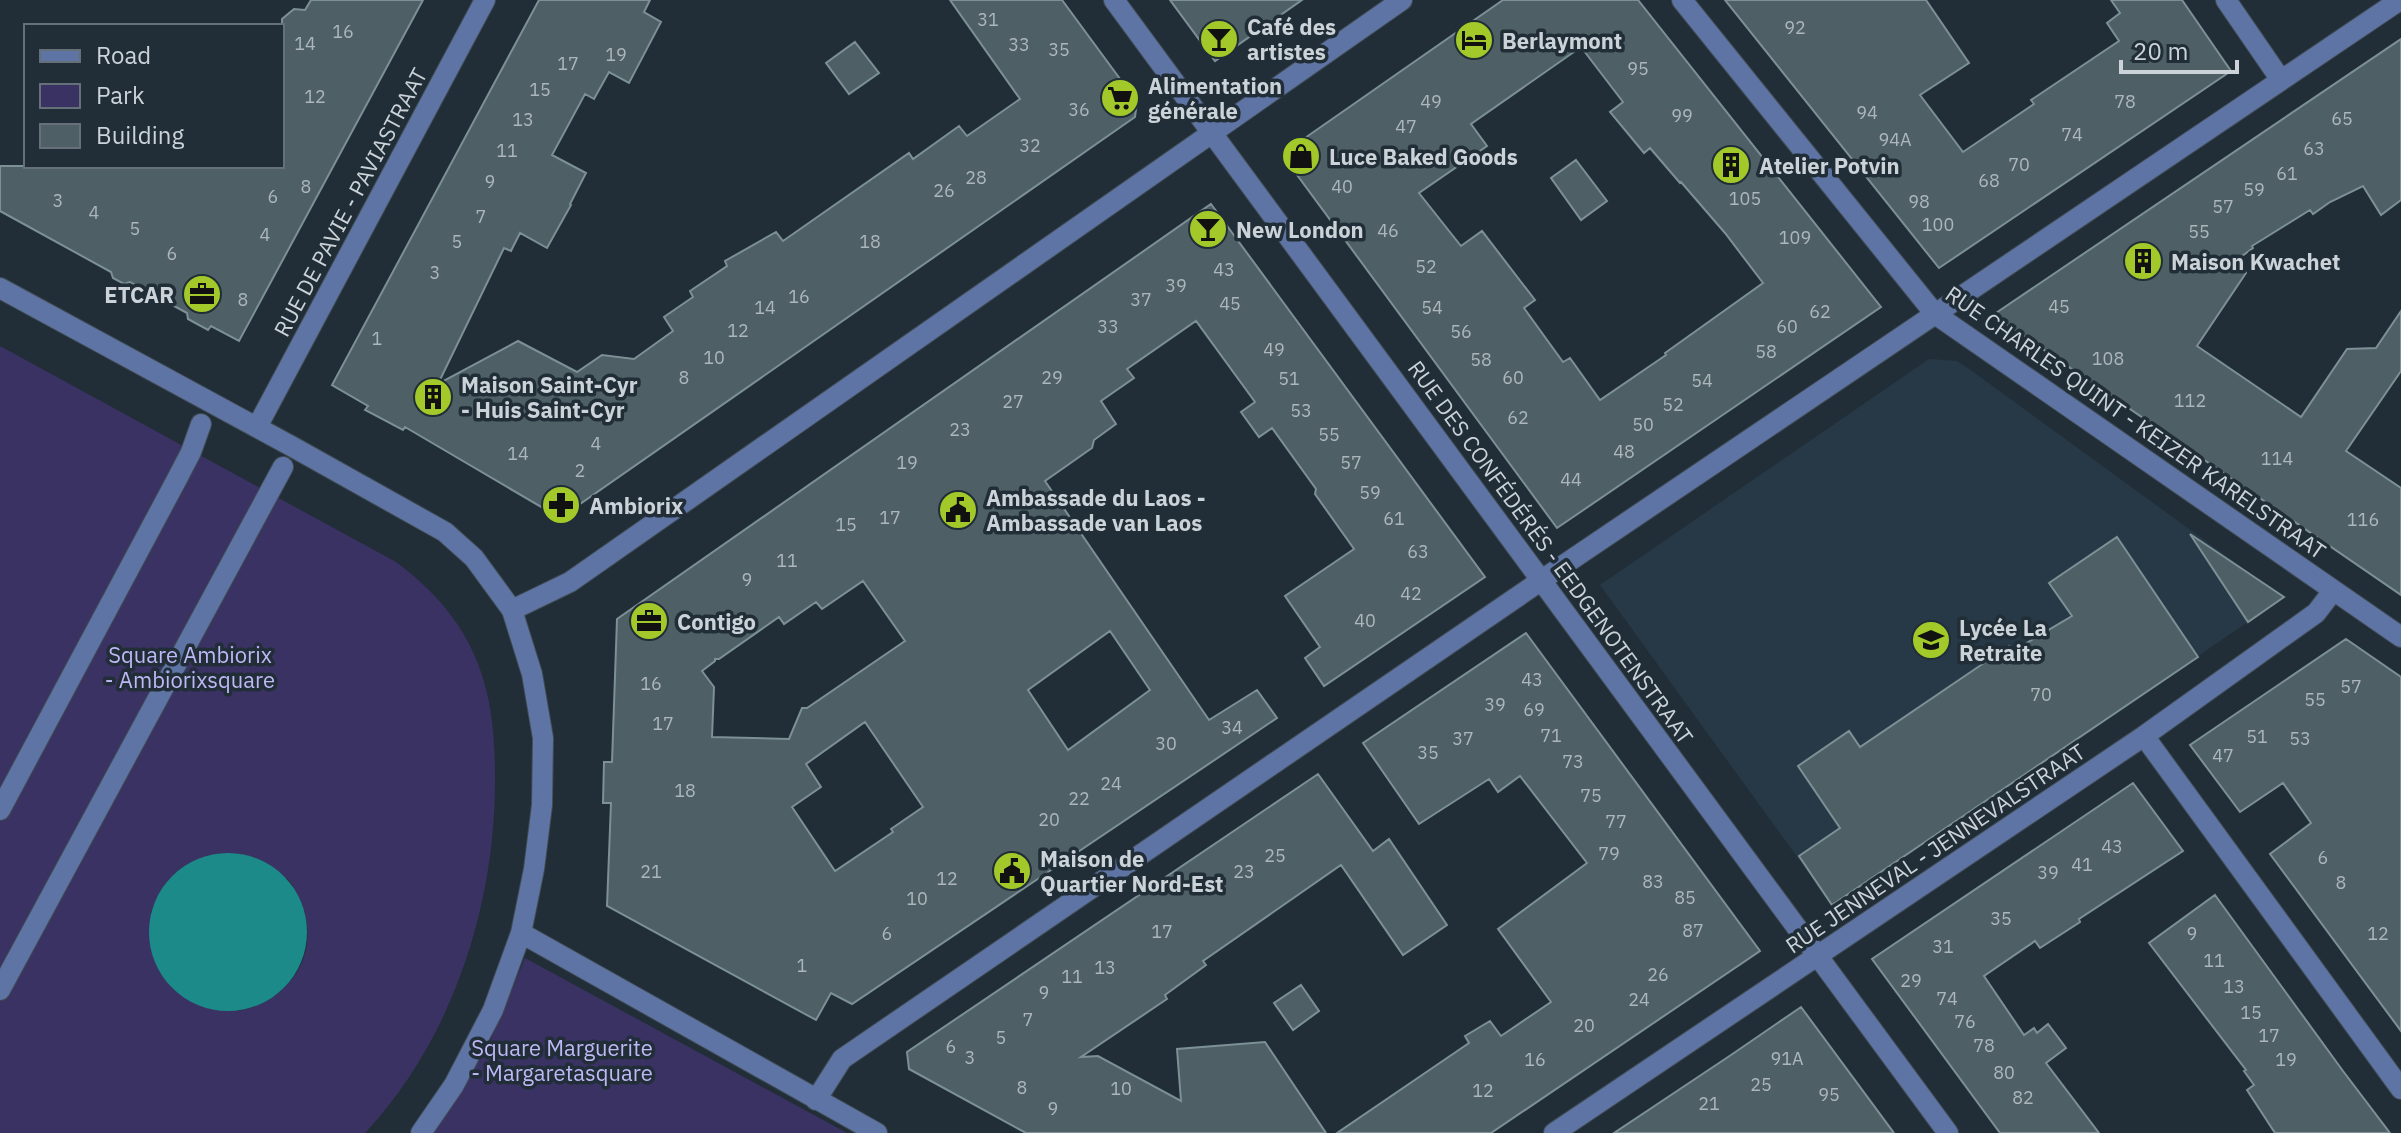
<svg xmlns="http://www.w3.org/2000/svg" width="2401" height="1133" font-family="'IBM Plex Sans',sans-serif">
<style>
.built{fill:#273947}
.green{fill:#3a3263;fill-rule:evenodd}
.water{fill:#1b8a89}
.building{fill:#4e6066;stroke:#7c9096;stroke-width:2;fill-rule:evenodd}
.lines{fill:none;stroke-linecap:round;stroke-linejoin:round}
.minor-casing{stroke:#404c54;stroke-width:22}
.minor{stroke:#5e74a4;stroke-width:20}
.labels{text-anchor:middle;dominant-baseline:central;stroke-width:7;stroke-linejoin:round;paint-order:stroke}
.number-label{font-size:18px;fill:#acb6bc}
.poi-label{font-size:22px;font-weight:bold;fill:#cbd3d9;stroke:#212e37;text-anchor:start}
.street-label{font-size:22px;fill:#cbd3d9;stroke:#212e37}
.park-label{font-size:22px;fill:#beb8f6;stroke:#212e37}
</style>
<rect width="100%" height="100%" fill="#212e37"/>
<path class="built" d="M1929,359L1957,361L1972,371L2273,590V605L1832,905L1600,585Z"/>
<path class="green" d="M0,346L396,562C432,589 462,621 478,664C492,699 495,739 495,777C496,904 453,1039 365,1133H0ZM184,866L288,879C328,935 304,996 238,1011L151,912C159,892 168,879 184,866Z
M525,958L847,1133H434L488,1046Z"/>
<path class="water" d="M149 932a79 79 0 1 1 158 0a79 79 0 1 1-158 0Z"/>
<path class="building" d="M311,0H423L239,341L211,326L208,330L188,319L187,313L130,282L124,284L113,278L111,272L0,211V166H282V19L294,9L305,10Z
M539,0H650L644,12L661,22L629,83L609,72L594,99L585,94L552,155L586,173L570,204L571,205L547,248L520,233L511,251L504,248L438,384L518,341L577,372L602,355L634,359L673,331L664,317L693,297L690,291L727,266L725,261L776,232L783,241L909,153L913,159L959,126L967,136L1020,99L950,0H1062L1137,102L1135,117L560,518L405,427L403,430L365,410L368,406L332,385Z
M1170,0H1302L1215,61Z
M1503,0H1638L1881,307L1557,528L1289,164L1292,147ZM1581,47L1623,102L1610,112L1644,153L1650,148L1680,183L1681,182L1725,233L1763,283L1665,353L1666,355L1600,400L1570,358L1563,362L1524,308L1535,300L1482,231L1461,246L1419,193L1487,146L1471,124Z
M1725,0H1926L1969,63L1920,95L1963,152L2034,104L2031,100L2119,41L2107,23L2120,13L2111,0H2182L2231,71L1939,268Z
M2401,39V200L2381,215L2363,186L2330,202L2313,214L2310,210L2252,246L2253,248L2238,259L2246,273L2197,346L2301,417L2347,349L2376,348L2401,311V371L2346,451L2401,488V595L1993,315Z
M855,42L879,73L849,94L826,63Z
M1576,160L1607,201L1581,220L1551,178Z
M1211,204L1485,577L1324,686L1305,658L1320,647L1285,596L1354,549L1315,494L1316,489L1272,428L1259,437L1241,412L1255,402L1196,321L1127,369L1134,378L1101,401L1116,424L1094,440L1092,448L1045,481L1209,720L1257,690L1277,718L852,1004L831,993L816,1020L607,906L611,803H603L604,762H612L617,619ZM863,581L905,641L807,708H802L789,739L712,737L714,687L702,671L715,661V659H719L779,617L784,624L816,602L822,609ZM1110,631L1150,690L1068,750L1028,690ZM865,722L923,807L891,829L893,832L835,871L792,807L821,787L806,764Z
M2190,534L2284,597L2248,622Z
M2117,537L2198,657L1832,905L1799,856L1840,828L1798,766L1849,731L1860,747L2009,646L2013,651L2072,616L2049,583Z
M1526,633L1760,951L1491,1133H1337L1469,1043L1465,1036L1490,1021L1501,1036L1551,1002L1498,929L1587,863L1520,776L1498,792L1489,779L1419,824L1363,743Z
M2346,639L2401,677V1031L2270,854L2311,823L2283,783L2240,812L2190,745Z
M1318,774L1373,851L1389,839L1447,925L1403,955L1341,865L1203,961L1206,965L1165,995L1167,999L1081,1057L1098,1056L1181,1101L1177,1049L1265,1042L1326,1133H1026L909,1069L907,1052Z
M2133,783L2183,851L2079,919L2080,922L2040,948L2035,941L1984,976L2024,1035L2034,1028L2037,1033L2048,1024L2066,1048L2046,1063L2099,1133H2000L1872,959Z
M2215,895L2343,1071L2390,1133H2275L2247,1090L2254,1085L2244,1071L2246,1070L2149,943Z
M1301,985L1319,1011L1293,1030L1274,1003Z
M1801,1007L1894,1133H1614L1731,1055Z"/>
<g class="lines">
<g class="minor-casing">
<path id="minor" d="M1114,0L1948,1133
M1682,0L1935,314L2401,637
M2226,0L2281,80
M0,288L293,447L445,532L474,558L512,610L532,674L543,738L542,805L534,869L521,933L493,1010L454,1085L421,1133
M257,427L485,0
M512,610L570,582L1402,0
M2144,736L2401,1089
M0,810L177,479L191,452L201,424
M521,933L877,1133
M0,990L283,467
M816,1100L842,1059L1571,560L2400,0
M1554,1133L2144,736L2316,613L2333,591"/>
</g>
<use href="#minor" class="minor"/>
</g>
<defs>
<g id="bar-disc" transform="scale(2)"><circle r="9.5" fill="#a2c929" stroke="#212e37"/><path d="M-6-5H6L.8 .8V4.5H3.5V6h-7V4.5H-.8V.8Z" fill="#111"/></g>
<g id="hotel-disc" transform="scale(2)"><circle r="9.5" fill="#a2c929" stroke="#212e37"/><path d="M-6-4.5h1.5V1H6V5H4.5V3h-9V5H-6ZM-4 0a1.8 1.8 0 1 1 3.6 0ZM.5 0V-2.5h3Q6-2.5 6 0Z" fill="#111"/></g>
<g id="supermarket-disc" transform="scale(2)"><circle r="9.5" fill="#a2c929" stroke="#212e37"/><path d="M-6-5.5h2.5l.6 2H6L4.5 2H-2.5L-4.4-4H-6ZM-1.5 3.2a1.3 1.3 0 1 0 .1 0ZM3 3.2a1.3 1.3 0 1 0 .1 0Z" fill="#111"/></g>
<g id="shop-disc" transform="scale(2)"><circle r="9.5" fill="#a2c929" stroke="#212e37"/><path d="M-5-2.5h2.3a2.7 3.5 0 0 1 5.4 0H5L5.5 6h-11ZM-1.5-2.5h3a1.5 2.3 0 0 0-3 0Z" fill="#111"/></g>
<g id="building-disc" transform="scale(2)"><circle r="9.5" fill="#a2c929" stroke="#212e37"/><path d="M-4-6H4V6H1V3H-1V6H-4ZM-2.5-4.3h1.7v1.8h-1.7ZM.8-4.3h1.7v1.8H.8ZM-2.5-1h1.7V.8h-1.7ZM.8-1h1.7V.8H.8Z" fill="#111"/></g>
<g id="office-disc" transform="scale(2)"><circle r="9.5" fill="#a2c929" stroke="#212e37"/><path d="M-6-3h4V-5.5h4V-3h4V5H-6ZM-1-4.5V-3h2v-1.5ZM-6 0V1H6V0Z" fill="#111"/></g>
<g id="pharmacy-disc" transform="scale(2)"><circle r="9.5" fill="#a2c929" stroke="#212e37"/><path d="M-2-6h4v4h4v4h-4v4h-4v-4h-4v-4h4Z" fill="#111"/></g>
<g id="civic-disc" transform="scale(2)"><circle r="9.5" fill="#a2c929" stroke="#212e37"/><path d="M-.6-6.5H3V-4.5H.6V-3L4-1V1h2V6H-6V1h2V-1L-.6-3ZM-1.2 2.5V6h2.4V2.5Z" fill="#111"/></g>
<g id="school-disc" transform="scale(2)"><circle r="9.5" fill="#a2c929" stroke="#212e37"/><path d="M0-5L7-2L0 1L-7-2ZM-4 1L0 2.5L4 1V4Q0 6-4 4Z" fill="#111"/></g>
</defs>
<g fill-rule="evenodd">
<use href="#bar-disc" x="1219" y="39"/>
<use href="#hotel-disc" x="1474" y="40"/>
<use href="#supermarket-disc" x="1120" y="98"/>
<use href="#shop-disc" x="1301" y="156"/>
<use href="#building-disc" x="1731" y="165"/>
<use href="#bar-disc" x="1208" y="229"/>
<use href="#building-disc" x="2143" y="261"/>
<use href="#office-disc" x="202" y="294"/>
<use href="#building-disc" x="433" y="397"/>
<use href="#pharmacy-disc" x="561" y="505"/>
<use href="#civic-disc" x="958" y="510"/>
<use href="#office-disc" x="649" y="621"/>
<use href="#school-disc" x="1931" y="640"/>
<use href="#civic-disc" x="1012" y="871"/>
</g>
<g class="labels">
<g class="number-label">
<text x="988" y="19">31</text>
<text x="1795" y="27">92</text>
<text x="343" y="31">16</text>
<text x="305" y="43">14</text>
<text x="1019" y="44">33</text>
<text x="1059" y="49">35</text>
<text x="616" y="54">19</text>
<text x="568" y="63">17</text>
<text x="1638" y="68">95</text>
<text x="540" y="89">15</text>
<text x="315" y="96">12</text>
<text x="1431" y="101">49</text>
<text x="2125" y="101">78</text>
<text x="1079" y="109">36</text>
<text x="1867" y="112">94</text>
<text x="1682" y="115">99</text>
<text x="2342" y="118">65</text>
<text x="523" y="119">13</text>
<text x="1406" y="126">47</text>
<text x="2072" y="134">74</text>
<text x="1895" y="139">94A</text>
<text x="1030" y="145">32</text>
<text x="2314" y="148">63</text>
<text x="507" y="150">11</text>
<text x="2019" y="164">70</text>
<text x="2287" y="173">61</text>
<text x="976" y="177">28</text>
<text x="1989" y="180">68</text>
<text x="490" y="181">9</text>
<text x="306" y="186">8</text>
<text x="1342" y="186">40</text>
<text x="2254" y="189">59</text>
<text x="944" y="190">26</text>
<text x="273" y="196">6</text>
<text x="1745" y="198">105</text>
<text x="58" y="200">3</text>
<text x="1919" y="201">98</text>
<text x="2223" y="206">57</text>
<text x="94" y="212">4</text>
<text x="481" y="216">7</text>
<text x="1938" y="224">100</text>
<text x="135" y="228">5</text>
<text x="1388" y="230">46</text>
<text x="2199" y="231">55</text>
<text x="265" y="234">4</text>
<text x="1795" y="237">109</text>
<text x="457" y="241">5</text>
<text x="870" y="241">18</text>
<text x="172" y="253">6</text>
<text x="1426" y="266">52</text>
<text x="1224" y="269">43</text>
<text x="435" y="272">3</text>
<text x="1176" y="285">39</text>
<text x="799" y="296">16</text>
<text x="243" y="299">8</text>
<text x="1141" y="299">37</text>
<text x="1230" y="303">45</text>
<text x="2059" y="306">45</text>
<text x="765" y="307">14</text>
<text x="1432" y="307">54</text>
<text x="1820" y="311">62</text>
<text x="1108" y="326">33</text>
<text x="1787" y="326">60</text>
<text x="738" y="330">12</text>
<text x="1461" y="331">56</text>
<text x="377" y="338">1</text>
<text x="1274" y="349">49</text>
<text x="1766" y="351">58</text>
<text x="714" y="357">10</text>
<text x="2108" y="358">108</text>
<text x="1481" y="359">58</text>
<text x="684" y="377">8</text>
<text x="1052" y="377">29</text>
<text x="1513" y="377">60</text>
<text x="1289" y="378">51</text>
<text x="1702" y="380">54</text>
<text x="2190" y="400">112</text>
<text x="1013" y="401">27</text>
<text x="1673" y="404">52</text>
<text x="1301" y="410">53</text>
<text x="1518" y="417">62</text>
<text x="1643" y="424">50</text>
<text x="960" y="429">23</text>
<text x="1329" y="434">55</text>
<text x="596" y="443">4</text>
<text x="1624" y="451">48</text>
<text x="518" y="453">14</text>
<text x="2277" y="458">114</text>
<text x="907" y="462">19</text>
<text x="1351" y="462">57</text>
<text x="580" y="470">2</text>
<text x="1571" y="479">44</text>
<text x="1370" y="492">59</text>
<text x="890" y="517">17</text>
<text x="1394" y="518">61</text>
<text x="2363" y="519">116</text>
<text x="846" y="524">15</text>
<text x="1418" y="551">63</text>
<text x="787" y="560">11</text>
<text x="747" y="579">9</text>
<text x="1411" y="593">42</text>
<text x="1365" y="620">40</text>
<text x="1532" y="679">43</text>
<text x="651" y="683">16</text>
<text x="2351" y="686">57</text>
<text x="2041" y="694">70</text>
<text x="2315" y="699">55</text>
<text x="1495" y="704">39</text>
<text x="1534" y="709">69</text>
<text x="663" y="723">17</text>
<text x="1232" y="727">34</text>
<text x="1551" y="735">71</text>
<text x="2257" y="736">51</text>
<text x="1463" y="738">37</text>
<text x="2300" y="738">53</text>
<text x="1166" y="743">30</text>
<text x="1428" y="752">35</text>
<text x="2223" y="755">47</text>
<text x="1573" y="761">73</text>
<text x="1111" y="783">24</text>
<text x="685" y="790">18</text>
<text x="1591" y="795">75</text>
<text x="1079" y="798">22</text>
<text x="1049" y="819">20</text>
<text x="1616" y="821">77</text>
<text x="2112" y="846">43</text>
<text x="1609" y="853">79</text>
<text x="1275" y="855">25</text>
<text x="2323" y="857">6</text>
<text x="2082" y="864">41</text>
<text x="651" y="871">21</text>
<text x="1244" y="871">23</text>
<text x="2048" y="872">39</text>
<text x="947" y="878">12</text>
<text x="1653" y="881">83</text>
<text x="2341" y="882">8</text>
<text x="1685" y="897">85</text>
<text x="917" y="898">10</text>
<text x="2001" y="918">35</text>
<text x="1693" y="930">87</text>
<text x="1162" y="931">17</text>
<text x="887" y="933">6</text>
<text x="2192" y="933">9</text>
<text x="2378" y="933">12</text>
<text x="1943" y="946">31</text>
<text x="2214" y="960">11</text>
<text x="802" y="965">1</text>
<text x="1105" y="967">13</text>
<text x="1658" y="974">26</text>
<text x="1072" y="976">11</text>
<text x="1911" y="980">29</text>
<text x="2234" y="986">13</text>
<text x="1044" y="992">9</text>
<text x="1947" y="998">74</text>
<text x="1639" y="999">24</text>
<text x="2251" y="1012">15</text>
<text x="1028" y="1019">7</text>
<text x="1965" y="1021">76</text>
<text x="1584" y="1025">20</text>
<text x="2269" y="1035">17</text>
<text x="1001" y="1037">5</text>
<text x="1984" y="1045">78</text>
<text x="951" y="1046">6</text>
<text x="970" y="1057">3</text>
<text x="1787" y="1058">91A</text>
<text x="1535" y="1059">16</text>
<text x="2286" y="1059">19</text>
<text x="2004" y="1072">80</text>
<text x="1761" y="1084">25</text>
<text x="1022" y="1087">8</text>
<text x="1121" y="1088">10</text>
<text x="1483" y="1090">12</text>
<text x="1829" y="1094">95</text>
<text x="2023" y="1097">82</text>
<text x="1709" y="1103">21</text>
<text x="1053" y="1108">9</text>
</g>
<g class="poi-label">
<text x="1247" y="26">Café des<tspan x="1247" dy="25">artistes</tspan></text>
<text x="1502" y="40">Berlaymont</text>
<text x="1148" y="85">Alimentation<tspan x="1148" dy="25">générale</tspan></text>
<text x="1329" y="156">Luce Baked Goods</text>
<text x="1759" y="165">Atelier Potvin</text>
<text x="1236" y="229">New London</text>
<text x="2171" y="261">Maison Kwachet</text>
<text x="174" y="294" text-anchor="end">ETCAR</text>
<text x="461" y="384">Maison Saint-Cyr<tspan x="461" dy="25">- Huis Saint-Cyr</tspan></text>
<text x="986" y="497">Ambassade du Laos -<tspan x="986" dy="25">Ambassade van Laos</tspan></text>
<text x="589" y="505">Ambiorix</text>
<text x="677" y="621">Contigo</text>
<text x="1959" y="627">Lycée La<tspan x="1959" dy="25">Retraite</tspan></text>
<text x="1040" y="858">Maison de<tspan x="1040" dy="25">Quartier Nord-Est</tspan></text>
</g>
<g class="street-label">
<text transform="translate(350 202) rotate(-62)">RUE DE PAVIE - PAVIASTRAAT</text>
<text transform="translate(2136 422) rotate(35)">RUE CHARLES QUINT - KEIZER KARELSTRAAT</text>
<text transform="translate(1551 552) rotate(54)">RUE DES CONFÉDÉRÉS - EEDGENOTENSTRAAT</text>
<text transform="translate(1935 848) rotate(-34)">RUE JENNEVAL - JENNEVALSTRAAT</text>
</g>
<g class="park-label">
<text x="190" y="654">Square Ambiorix<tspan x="190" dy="25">- Ambiorixsquare</tspan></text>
<text x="562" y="1047">Square Marguerite<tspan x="562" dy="25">- Margaretasquare</tspan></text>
</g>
</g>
<rect x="24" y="24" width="260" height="144" fill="#212e37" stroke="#657078" stroke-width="2"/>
<rect x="40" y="50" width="40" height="12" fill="#5e74a4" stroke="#657078" stroke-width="2"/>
<text x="96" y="64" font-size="24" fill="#cbd3d9">Road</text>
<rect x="40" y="84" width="40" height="24" fill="#3a3263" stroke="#657078" stroke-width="2"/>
<text x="96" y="104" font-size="24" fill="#cbd3d9">Park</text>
<rect x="40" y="124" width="40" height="24" fill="#4e6066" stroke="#657078" stroke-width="2"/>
<text x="96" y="144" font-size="24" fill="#cbd3d9">Building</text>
<path d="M2121 60v12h116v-12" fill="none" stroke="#cbd3d9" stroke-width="4"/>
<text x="2133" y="60" font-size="24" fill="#cbd3d9" stroke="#212e37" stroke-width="6" paint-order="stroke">20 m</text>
</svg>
